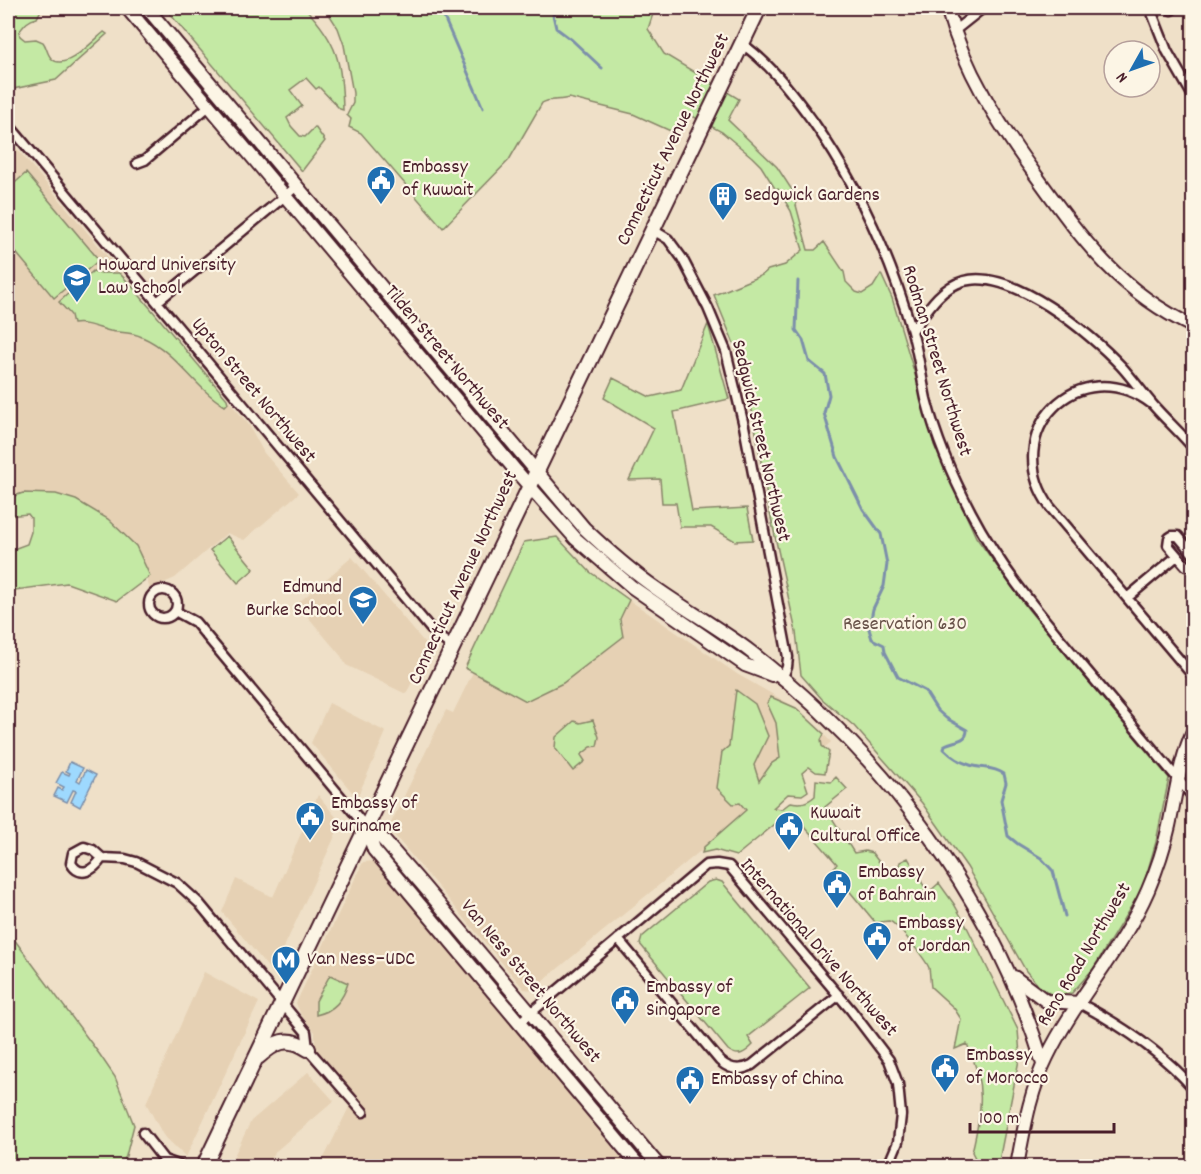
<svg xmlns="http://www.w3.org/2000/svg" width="1201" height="1174" font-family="Dekko,sans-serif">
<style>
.built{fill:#e6d1b4}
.green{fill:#c4e9a4;stroke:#878468;stroke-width:1.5}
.water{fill:#9ed9fe;stroke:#7c8faa;stroke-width:1.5}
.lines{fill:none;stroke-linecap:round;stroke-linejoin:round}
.stream{stroke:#7c8faa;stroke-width:3}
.street-casing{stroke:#4a1f2b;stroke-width:13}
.secondary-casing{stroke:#4a1f2b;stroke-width:16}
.primary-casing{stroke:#4a1f2b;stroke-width:18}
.street{stroke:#fcf5e5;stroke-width:8}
.secondary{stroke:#fcf5e5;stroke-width:12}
.primary{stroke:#fcf5e5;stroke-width:14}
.labels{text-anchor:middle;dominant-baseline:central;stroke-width:4.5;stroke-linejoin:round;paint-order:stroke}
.street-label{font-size:20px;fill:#4a1f2b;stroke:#fcf5e5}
.poi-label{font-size:20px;fill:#4a1f2b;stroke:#fcf5e5;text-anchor:start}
.park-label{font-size:20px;fill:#685249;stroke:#fcf5e5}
</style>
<rect width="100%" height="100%" fill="#efe0c8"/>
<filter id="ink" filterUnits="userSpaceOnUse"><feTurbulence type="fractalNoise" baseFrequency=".0167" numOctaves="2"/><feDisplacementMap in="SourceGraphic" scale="12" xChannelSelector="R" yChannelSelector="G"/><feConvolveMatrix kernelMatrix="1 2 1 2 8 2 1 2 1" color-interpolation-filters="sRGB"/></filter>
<g filter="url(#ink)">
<path class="built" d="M8,138L249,425L264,453L299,493L244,540L227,533L175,578L150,589L143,570L84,507L65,496L8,507Z
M352,557L429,648L406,694L346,665L341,656L297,604Z
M629,600L737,674L800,710L831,742L713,842L710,850L699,852L532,990L524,989L390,830V825L446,710L453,713L473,672L526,701L623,637L621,617Z
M329,703L386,732L357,798L311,743Z
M318,795L341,823L275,967L271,971L222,912L236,879L273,897Z
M375,861L628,1166H320L354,1097L315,1049V1032L301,1015L296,1003L363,862Z
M204,972L259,1002L186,1157L163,1135L146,1103Z
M308,1072L334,1101L276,1151L267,1166H238L231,1162L251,1121Z"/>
<path class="green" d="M8,8H42L37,18C28,20 25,24 19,32L20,36L25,40L36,39L43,42C47,47 47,55 52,59C65,72 94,40 104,32L107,34L56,80L8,90V27L10,24L8,20Z
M132,8H145L284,176L283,180H279Z
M165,8H305C338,43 342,63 343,110L340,109L319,87L316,89L306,78L290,90L302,106L287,118L291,126L300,136L305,137L315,127L325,141L302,171Z
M325,8H640L653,14L648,29L664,54L739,99L728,120L777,167L792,190L808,250H815L824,242L844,272L846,282L856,292L862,294L873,287L881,274L892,298L925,408L934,445L976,537L1028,609L1169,778L1156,842L1143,887L1093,969L1072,993L1052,995L1038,985L1026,971L967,867L922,803L854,726L822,699L801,675L796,632L769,509L753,415L739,356L714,295L762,275L768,270L785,265L803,250L791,211L778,189L776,190L761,166L752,157L722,132L685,112L675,133L633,114L569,98C560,101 549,98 542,103L509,160L443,228L361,133L349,127L351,119L347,115L353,103V93L344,45L338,28Z
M26,173L99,260L54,298L8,243V189Z
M299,198L521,457L518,461L515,462L298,205L297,201Z
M93,271L101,273H119L130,284L227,399L228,403L225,406C194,388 177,352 142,337C132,332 121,333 110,331C97,328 87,322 73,324L71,315L59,302Z
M708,324L729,399L674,412L692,511L747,508L753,540L735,541L711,527H680L676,503H662L660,479L629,480L654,428L604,398L613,378L650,397L681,390Z
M23,493L56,494L76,500L108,519L136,546L150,576L117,601L67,583L8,591V551L27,544L31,532V518L28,514L8,516V498Z
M227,536L254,569L238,583L210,550Z
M557,537L590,572L629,600L620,619L623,637L563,683L526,701L465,668L524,542Z
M736,690L755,704L768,736L754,765L759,781L772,763L780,758L776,723L767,703L771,697L796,708L824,734L821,740L822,746L829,752L825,773L816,772L809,767L802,773L808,791L802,795L788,794L773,808L782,809L791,802C801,804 807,803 815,796L816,780L831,782L836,777L847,789L825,807L854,853L865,851L872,853L882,866L895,878L900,862L908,858L928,893L939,883L954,904L967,927L1018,1030L1020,1055L998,1166H979L972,1152C982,1111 986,1084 967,1044L955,1049L961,1019L954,1008L931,987C930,981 930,974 929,968C926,960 896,922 889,921C883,921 880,923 875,922L832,870L837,864L791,811L736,856L715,850L702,853L704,847L746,810L740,803L733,804L717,788L722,752L729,746Z
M593,720L599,737L597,746L591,747L581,755L585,761L573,771L555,748L556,737L574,721L580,723Z
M716,880L722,882L810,988L748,1037L753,1045C745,1053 739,1058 728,1050L640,944L642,937L708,882Z
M8,931L100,1055L115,1077L134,1125L126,1156L121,1166H8Z
M330,975L348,983C343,1000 334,1011 316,1015V1001Z"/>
<path class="water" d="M70,762L83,768L77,780L80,782L86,770L96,775L80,807L71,802L76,791L73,790L67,802L54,796L58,788L62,790L64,787L56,783L62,772L69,775L70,773L66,771Z"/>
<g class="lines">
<path class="stream" d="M440,8L483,108
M557,8L553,15L556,28L572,40L602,68
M798,281L796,330L803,340L809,361L825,374L829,395L824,413L837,457L863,509L881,534L887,564L884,586L873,609L869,629L872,639L884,645L885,652L898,677L925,691L937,710L946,718L967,730C967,742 954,740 945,745L944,749C951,756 960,762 970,765C981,769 993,766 1004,774L1006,783L1001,800L1008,836L1018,844L1041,858L1053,871L1065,916"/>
<g class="street-casing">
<path id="street" d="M1150,8L1167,51L1194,98
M1171,10L1174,8
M954,31L983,8
M742,44C770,63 792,93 812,120C857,184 889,253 911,328C918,351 921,375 926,399C936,438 952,476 971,512C999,566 1038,612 1077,659C1116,705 1155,751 1194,798
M8,124L435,634L453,647
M137,163L145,160L209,106
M653,230L668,239L682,258L708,308L726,351L744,426L788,657L787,667L782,679
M157,302L297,186
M912,331C926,312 939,288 964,281C1012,268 1090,333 1121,366C1132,378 1142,392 1153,405C1166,420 1181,433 1194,449
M1152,404C1079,349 997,433 1050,507L1194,677
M1194,555L1178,536H1172L1169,538L1168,545L1186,566H1194
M149 604a14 14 0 1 1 28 0a14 14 0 1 1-28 0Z
M1127,598L1177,556
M175,611L195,622L366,827
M102,858L93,850L84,847L73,853L71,863C80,879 94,870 102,858L125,859L136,862L177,883L199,903L306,1032L308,1049L363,1112
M618,939L720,1061C730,1070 741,1071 752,1065L839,995
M1079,1003C1121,1025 1163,1053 1194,1089
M520,1022L706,865L717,864L729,866L851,1010L889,1060L898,1084L901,1115L898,1142L888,1166
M143,1133L164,1160L166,1166
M164,1160L181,1166"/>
</g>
<g class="secondary-casing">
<path id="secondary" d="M127,8L516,471L576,539L632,587L745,665L772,675
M147,8L584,528C607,550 631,571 657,589C688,611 721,629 751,652C886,757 993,899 1043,1064
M947,8C964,70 999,125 1037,177C1083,241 1120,292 1194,327
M366,827L380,836L421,883L659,1166
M366,827L374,850L639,1166
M1014,977L1046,1001L1079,1003
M1017,1166C1024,1129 1030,1091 1047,1057C1075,999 1122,950 1148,890C1157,869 1164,848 1169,826C1176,793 1180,759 1194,729"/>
</g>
<g class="primary-casing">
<path id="primary" d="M258,1057C275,1042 287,1035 308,1049
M204,1166L759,8"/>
</g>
<use href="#street" class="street"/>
<use href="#secondary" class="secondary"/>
<use href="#primary" class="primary"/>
</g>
</g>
<defs>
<g id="civic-pin" transform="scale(1.5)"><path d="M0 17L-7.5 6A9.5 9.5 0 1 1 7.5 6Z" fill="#1f6fb2" stroke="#fcf5e5"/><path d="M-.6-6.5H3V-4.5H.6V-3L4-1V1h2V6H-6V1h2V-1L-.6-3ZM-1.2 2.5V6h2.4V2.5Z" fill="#fff"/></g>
<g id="building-pin" transform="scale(1.5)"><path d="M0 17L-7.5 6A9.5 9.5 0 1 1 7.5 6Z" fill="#1f6fb2" stroke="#fcf5e5"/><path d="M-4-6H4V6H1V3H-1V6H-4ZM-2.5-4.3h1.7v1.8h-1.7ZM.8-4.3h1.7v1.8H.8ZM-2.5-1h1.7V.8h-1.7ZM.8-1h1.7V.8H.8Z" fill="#fff"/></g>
<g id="university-pin" transform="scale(1.5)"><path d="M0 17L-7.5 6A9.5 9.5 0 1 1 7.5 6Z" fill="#1f6fb2" stroke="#fcf5e5"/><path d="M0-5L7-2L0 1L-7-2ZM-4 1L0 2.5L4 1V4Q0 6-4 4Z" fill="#fff"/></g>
<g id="school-pin" transform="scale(1.5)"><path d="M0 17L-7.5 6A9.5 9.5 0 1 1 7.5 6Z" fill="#1f6fb2" stroke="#fcf5e5"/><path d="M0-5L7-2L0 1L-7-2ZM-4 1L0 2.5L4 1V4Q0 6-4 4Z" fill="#fff"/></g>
<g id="metro-pin" transform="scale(1.5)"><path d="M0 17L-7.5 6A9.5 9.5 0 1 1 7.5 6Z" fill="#1f6fb2" stroke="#fcf5e5"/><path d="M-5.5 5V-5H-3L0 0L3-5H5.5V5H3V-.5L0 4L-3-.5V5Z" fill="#fff"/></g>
</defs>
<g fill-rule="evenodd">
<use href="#civic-pin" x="381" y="180"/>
<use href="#building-pin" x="723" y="196"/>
<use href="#university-pin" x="77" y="278"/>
<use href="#school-pin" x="363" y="600"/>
<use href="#civic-pin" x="310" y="816"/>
<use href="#civic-pin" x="789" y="826"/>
<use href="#civic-pin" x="837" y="884"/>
<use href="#civic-pin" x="877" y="936"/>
<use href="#metro-pin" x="286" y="960"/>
<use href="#civic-pin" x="625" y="1000"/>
<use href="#civic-pin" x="945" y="1068"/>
<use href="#civic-pin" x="690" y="1080"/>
</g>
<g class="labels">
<g class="street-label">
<text transform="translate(674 140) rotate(-64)">Connecticut Avenue Northwest</text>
<text transform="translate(446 358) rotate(50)">Tilden Street Northwest</text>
<text transform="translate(936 361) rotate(73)">Rodman Street Northwest</text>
<text transform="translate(253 391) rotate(50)">Upton Street Northwest</text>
<text transform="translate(760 441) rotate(77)">Sedgwick Street Northwest</text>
<text transform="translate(464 578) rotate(-65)">Connecticut Avenue Northwest</text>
<text transform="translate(818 948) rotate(49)">International Drive Northwest</text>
<text transform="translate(1085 955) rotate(-59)">Reno Road Northwest</text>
<text transform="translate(530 982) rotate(50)">Van Ness Street Northwest</text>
</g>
<g class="poi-label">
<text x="402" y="168">Embassy<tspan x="402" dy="23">of Kuwait</tspan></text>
<text x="744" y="196">Sedgwick Gardens</text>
<text x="98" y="266">Howard University<tspan x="98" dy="23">Law School</tspan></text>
<text x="342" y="588" text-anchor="end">Edmund<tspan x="342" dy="23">Burke School</tspan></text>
<text x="331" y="804">Embassy of<tspan x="331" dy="23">Suriname</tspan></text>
<text x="810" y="814">Kuwait<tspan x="810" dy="23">Cultural Office</tspan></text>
<text x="858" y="873">Embassy<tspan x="858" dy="23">of Bahrain</tspan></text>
<text x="898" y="924">Embassy<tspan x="898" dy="23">of Jordan</tspan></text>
<text x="307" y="960">Van Ness–UDC</text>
<text x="646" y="988">Embassy of<tspan x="646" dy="23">Singapore</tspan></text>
<text x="966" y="1056">Embassy<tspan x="966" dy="23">of Morocco</tspan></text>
<text x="711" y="1080">Embassy of China</text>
</g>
<g class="park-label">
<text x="905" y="625">Reservation 630</text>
</g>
</g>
<rect width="1201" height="1174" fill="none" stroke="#fcf5e5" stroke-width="30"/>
<rect x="15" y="15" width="1171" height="1144" fill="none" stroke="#4a1f2b" stroke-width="2" filter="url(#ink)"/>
<g transform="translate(1132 69) rotate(230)"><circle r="28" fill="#fcf5e5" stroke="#b59f9b" stroke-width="1.5"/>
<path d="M0-4.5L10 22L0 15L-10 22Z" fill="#1f6fb2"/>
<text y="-9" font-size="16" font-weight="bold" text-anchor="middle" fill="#4a1f2b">N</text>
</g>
<path d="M970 1123v9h144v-9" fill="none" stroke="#4a1f2b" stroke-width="3"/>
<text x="979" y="1123" font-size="18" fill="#4a1f2b" stroke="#fcf5e5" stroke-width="4.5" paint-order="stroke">100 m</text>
</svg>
